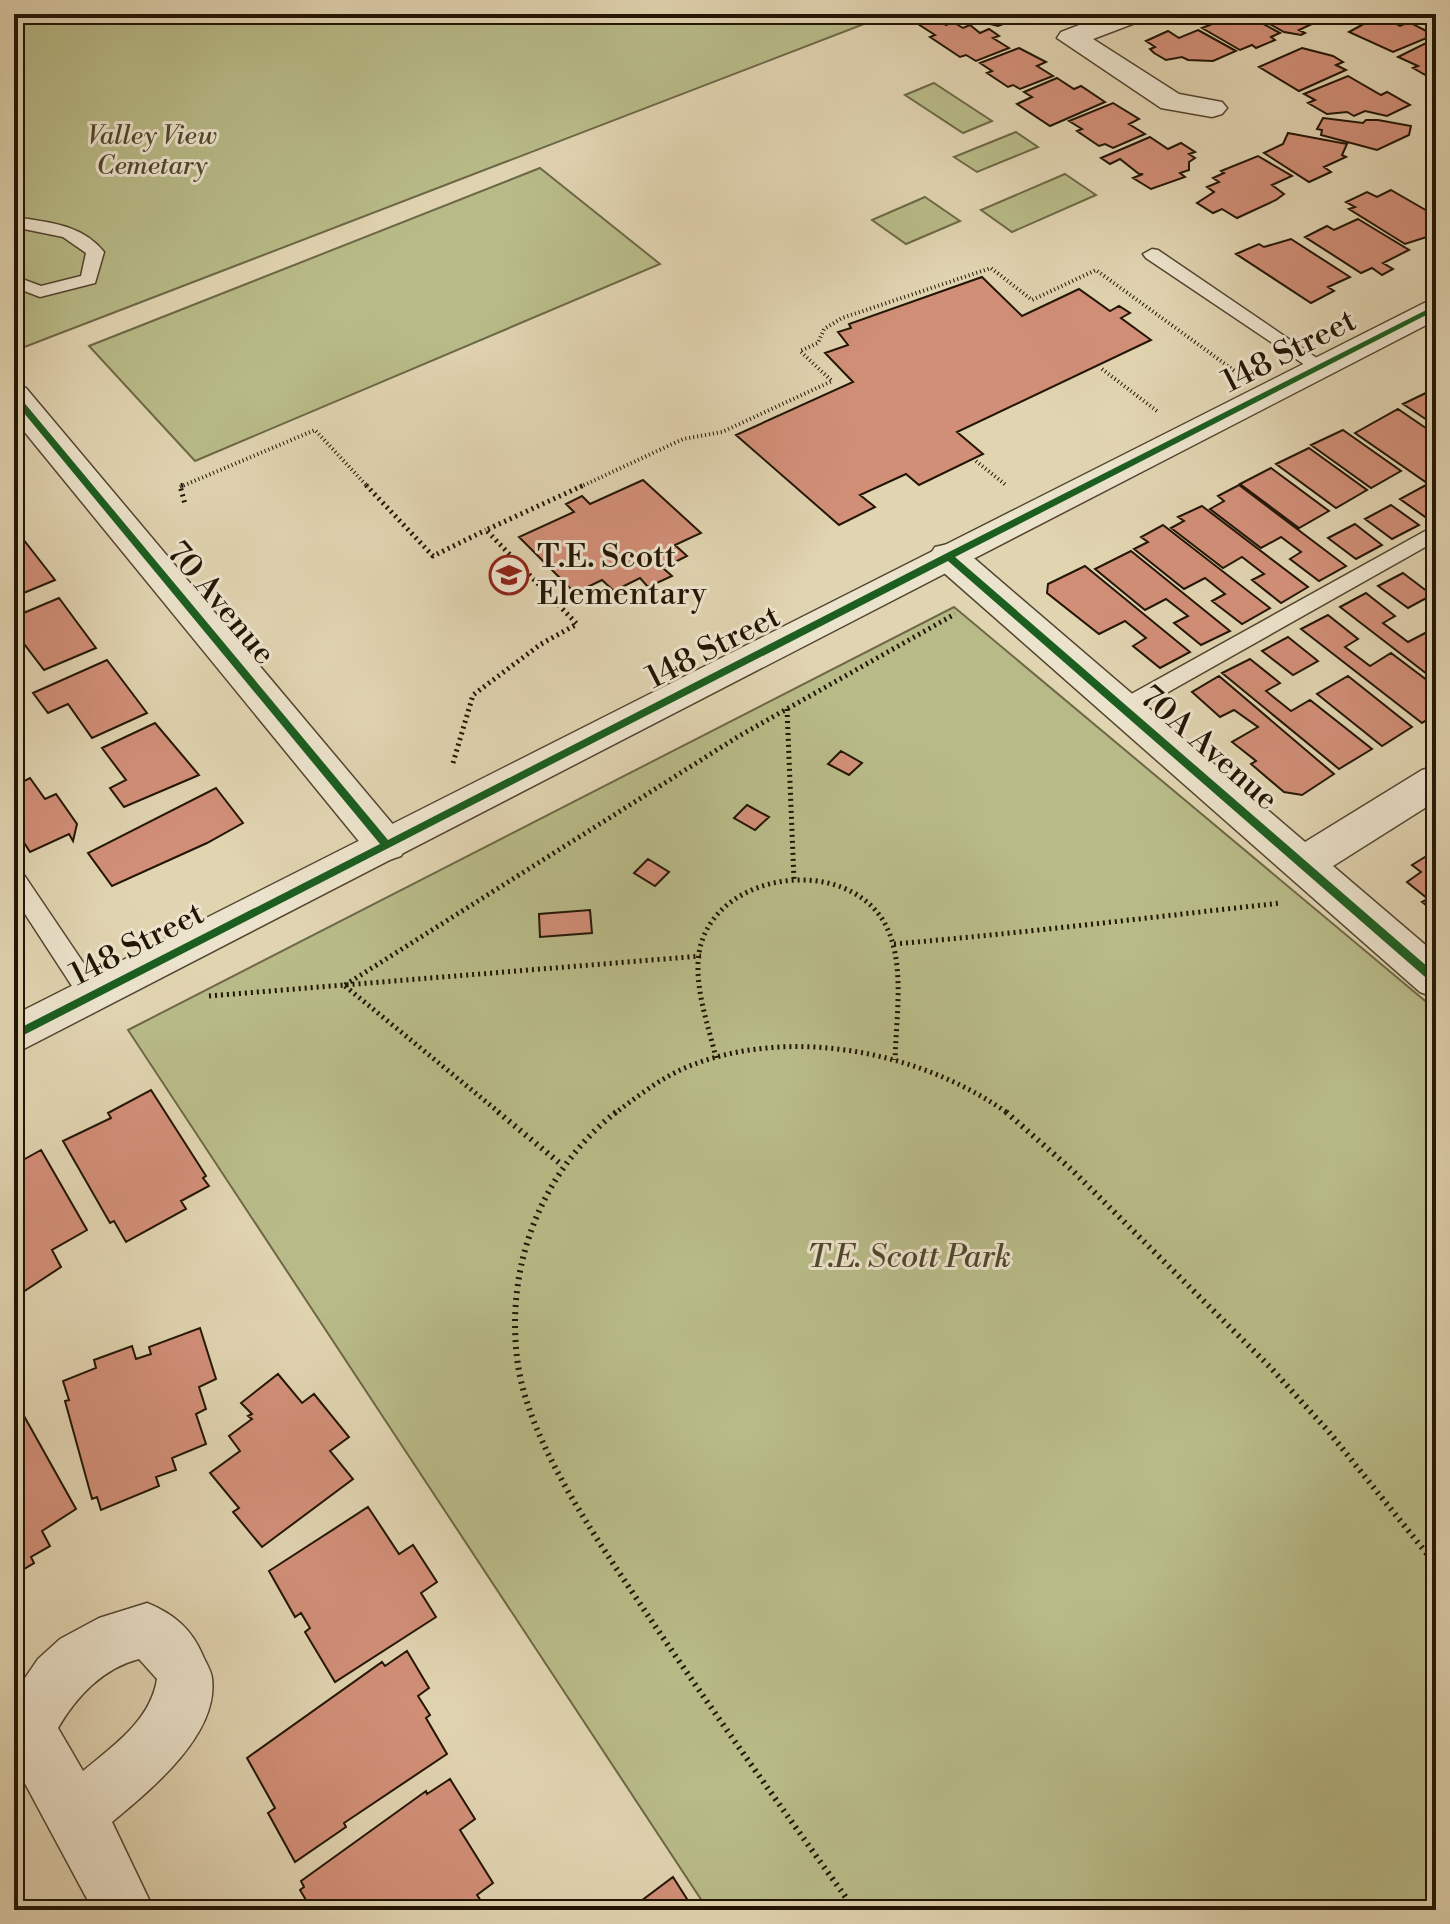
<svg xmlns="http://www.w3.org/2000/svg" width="1450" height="1924" font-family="'Libre Bodoni',serif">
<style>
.green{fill:#b8bb88;stroke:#6d6846;stroke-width:2}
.building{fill:#d28f78;stroke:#221504;stroke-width:2}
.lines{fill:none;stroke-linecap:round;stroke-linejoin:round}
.service-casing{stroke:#52452f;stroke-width:3}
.minor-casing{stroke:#52452f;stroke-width:3}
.tertiary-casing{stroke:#52452f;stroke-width:3}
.path-far2{stroke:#221504;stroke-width:4;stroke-dasharray:1 3;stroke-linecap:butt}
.path-far1{stroke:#221504;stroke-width:5;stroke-dasharray:2 4;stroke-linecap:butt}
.path{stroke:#221504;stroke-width:6;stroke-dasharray:2 5;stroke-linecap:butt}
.service{fill:#ece3cc;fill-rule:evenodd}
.minor{fill:#ece3cc;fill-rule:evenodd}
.tertiary{fill:#ece3cc;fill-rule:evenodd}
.cycleway-casing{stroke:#ece3cc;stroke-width:5}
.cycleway{fill:#1b5e20;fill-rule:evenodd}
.labels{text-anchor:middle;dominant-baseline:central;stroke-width:6;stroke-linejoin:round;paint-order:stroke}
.far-park-label{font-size:26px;font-style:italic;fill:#4f472c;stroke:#ece3cc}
.street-label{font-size:32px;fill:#221504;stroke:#ece3cc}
.poi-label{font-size:32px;fill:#221504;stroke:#ece3cc;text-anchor:start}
.park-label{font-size:32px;font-style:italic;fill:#4f472c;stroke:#ece3cc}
</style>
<rect width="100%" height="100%" fill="#e1d4b1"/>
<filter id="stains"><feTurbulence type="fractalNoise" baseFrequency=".0025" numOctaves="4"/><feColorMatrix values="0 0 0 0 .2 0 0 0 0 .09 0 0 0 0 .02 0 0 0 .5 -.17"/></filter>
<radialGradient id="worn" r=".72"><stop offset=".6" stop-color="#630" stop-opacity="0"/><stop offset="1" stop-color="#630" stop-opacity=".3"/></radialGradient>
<path class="green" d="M14,14H890L14,351Z
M934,83L992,121L963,133L905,95Z
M1016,132L1038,147L977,172L954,157Z
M540,168L660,264L195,461L89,346Z
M1065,174L1096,195L1012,232L981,210Z
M925,197L960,221L906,244L872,220Z
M954,607L1436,1010V1910H708L128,1030Z"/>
<path class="building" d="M949,14H1026L1014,19L1008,16L1014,20L998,26Z
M1222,14H1245L1280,33L1271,37L1275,40L1256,48L1252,45L1240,50L1202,28L1220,21L1214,17Z
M1252,14H1320L1322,15L1311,20L1316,22L1299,30L1305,33L1301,35L1284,32Z
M1380,15L1400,26L1409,22L1434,35L1393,52L1349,32Z
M935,18L946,25L953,22L963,28L970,25L980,33L989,29L999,36L993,38L1009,48L976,61L966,55L960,57L930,37L935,35L918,24Z
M1198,30L1236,51L1213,61L1188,60L1182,57L1166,60L1154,53L1150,49L1155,47L1146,41L1168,31L1179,38Z
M1436,38V81L1413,68L1418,66L1398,57Z
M1019,48L1046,62L1037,66L1053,76L1020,89L1013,85L1008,87L987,73L992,71L980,63Z
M1302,48L1333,56L1343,62L1336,65L1346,70L1299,91L1259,67Z
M1348,76L1381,95L1387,92L1410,105L1387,116L1365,111L1354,116L1347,112L1327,114L1308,103L1315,100L1304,94Z
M1057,78L1074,89L1081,86L1105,102L1050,126L1017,104L1032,97L1024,92Z
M1113,103L1139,119L1129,124L1145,134L1113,148L1105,144L1099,146L1077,131L1082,129L1069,121Z
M1323,118L1363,123L1366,120H1378L1411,126L1409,135L1377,150L1321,135L1322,130L1317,129Z
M1288,133L1347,144L1342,155L1346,157L1324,167L1331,172L1309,182L1264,153L1283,144Z
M1150,137L1168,149L1181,143L1195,152L1189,154L1195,158L1189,162V170L1180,173L1185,177L1151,189L1133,178L1143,174H1139L1120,159L1110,164L1101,158Z
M1258,156L1292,176L1272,185L1284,194L1276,200L1237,218L1222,209L1213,213L1197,203L1214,192L1207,187L1219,182L1213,178L1224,173L1221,171Z
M1391,190L1436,216V234L1405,244L1349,209L1355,207L1346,202L1367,192L1377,197Z
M1358,219L1409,250L1383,263L1393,269L1382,275L1372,268L1361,273L1305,237L1327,226L1334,230Z
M1291,239L1350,277L1328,287L1334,291L1311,303L1236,254L1259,244L1264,247Z
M982,277L1022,316L1079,289L1110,311L1119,306L1130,313L1121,318L1151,340L957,432L983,454L919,485L906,474L860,495L875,507L839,525L736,435L853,382L825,353L848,345L838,332L851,328L849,324Z
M1430,391L1436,395V426L1403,404Z
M1398,409L1436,435V478L1427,483L1355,433Z
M1343,430L1401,471L1371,488L1311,445Z
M1309,448L1367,490L1336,508L1276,464Z
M1271,468L1329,511L1299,528L1240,484Z
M643,480L701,533L675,545L687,556L663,568L672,576L648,587L640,578L614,591L602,580L575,593L519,537L574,512L566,504L582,496L590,504Z
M1239,485L1346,566L1319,581L1290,559L1301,552L1281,537L1261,548L1210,509L1224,501L1218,496Z
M1426,485L1436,492V514L1428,519L1400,499Z
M1391,505L1419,525L1392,539L1365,519Z
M1202,506L1308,587L1281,603L1252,580L1264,574L1242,557L1223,568L1171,528L1184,521L1178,517Z
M1355,524L1382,545L1356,559L1328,538Z
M1163,525L1270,608L1242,624L1212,601L1225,594L1205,578L1184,589L1134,549L1148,542L1141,537Z
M23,539L55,580L14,597V543Z
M1131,551L1230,631L1201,645L1174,623L1188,616L1166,599L1145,610L1095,569Z
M1085,566L1190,652L1160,668L1133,646L1146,638L1125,621L1099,634L1047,593L1048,584Z
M1403,573L1432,595L1408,608L1378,586Z
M1366,593L1395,616L1383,623L1408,642L1429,631L1436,637V681L1340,607Z
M59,598L96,648L44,670L21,640L14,642V617Z
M1328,615L1358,639L1345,647L1370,666L1391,653L1436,687V713L1422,723L1301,629Z
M1288,637L1318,661L1293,675L1262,651Z
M1250,659L1280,683L1266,691L1291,711L1310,700L1372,749L1339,769L1222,673Z
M107,660L147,713L92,738L68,704L48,713L33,693Z
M1219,676L1334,774L1302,795L1284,792L1251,764L1256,761L1232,742L1258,727L1234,710L1220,717L1192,692Z
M1348,676L1412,727L1382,746L1317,694Z
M155,723L199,775L124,807L110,788L126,780L102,748Z
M841,751L862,763L849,775L828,764Z
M30,778L45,799L56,794L77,824L73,841L69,834L30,852L14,827V786Z
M216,788L243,823L207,843L112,886L88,853Z
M747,805L769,817L755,830L734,818Z
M1433,852L1436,855V913L1422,902L1428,899L1407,882L1421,872L1412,865Z
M648,859L669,872L655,886L634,873Z
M590,910L592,933L540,937L539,914Z
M151,1090L206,1176L203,1178L209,1186L181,1201L186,1209L126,1242L114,1221L110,1223L63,1141L111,1118L108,1113Z
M41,1150L87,1230L52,1250L61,1267L14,1298V1165Z
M200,1328L216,1379L199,1387L206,1409L196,1414L206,1444L172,1458L176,1470L156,1477L159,1486L101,1510L97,1497L92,1499L65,1401L69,1400L63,1381L96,1368L94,1360L132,1346L136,1359L151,1354L149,1347Z
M278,1374L302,1403L314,1394L349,1437L330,1451L353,1479L262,1547L233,1512L239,1508L210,1473L240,1451L229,1436L252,1419L248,1416L252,1414L241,1403Z
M19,1407L76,1509L42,1531L50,1546L31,1557L34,1563L14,1575V1410Z
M368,1507L399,1554L413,1545L437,1582L421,1593L436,1617L335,1682L305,1632L310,1628L301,1613L295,1617L269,1571Z
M407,1651L429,1688L418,1696L430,1715L426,1718L447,1754L344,1823L346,1827L295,1862L268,1813L275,1808L247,1758L382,1662L385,1666Z
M450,1779L475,1819L460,1830L493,1883L477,1895L481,1901L469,1910H312L300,1890L304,1887L301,1881L426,1791L427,1794Z
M673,1877L694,1910H629Z"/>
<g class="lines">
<g class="service-casing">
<path id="service" d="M14,217C47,222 82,224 104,252L95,283L40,297L14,287V276L41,286L81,276L86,253L63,237L14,227Z
M1152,249L1158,250L1327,365L1325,369H1311L1146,258L1143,254Z
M1436,525V541L1131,713H1115L1112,708L1115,703Z
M14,869L22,872L101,989L104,996L101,1003L92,1006L83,1003L14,897Z"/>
</g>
<g class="minor-casing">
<path id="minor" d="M1108,14H1147L1143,20L1093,39L1179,94L1222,102L1227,108L1222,114L1212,117L1161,108L1057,38L1061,32Z
M14,385L26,388L401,834L407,845L401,856L386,861L371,856L14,419Z
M948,544L961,547L1305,842L1422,770L1436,766V801L1333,866L1436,954V998L1420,992L935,565L929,556L935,547Z
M147,1603C174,1614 192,1629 203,1656C206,1663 212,1672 212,1679C219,1735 149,1791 112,1822L154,1910H93L14,1763V1694L38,1659L60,1639L99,1618ZM139,1659L157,1679C151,1720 113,1746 83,1771L58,1728C76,1697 103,1668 139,1659Z"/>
</g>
<g class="tertiary-casing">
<path id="tertiary" d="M1436,297V320L14,1054V1015Z"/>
</g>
<path class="path-far2" d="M1102,369L1157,411
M976,461L1006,485
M180,487L315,430L368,487
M580,487L683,439L722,432L832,381L800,351L818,343L824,329L842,318L991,268L1032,300L1096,270L1236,372"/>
<path class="path-far1" d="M183,485L180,486L185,504
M366,485L433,556L486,530
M787,709L794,880
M453,763L473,695L541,644L577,624L486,530L584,485
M894,944C1024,933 1152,917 1281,903
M345,985L739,736L955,614
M345,986L501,1114
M209,996L701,956
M716,1058C708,1023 691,980 701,944C722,871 845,856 884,922C906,960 896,1018 895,1060
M614,1114C638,1096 663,1076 692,1065C794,1026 922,1052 1009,1114"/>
<path class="path" d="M498,1112L562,1165
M616,1112C540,1172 504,1269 518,1365C530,1447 603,1548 649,1617C716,1716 785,1813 855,1910
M1006,1112L1072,1170L1271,1368L1329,1432L1436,1565"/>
<use href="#service" class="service"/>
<use href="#minor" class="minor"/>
<use href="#tertiary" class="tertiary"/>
<g class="cycleway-casing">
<path id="cycleway" d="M1436,305V310L955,557L1436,974V984L1432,983L948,561L14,1040V1031L380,844L14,401V394H17L388,840L945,554Z"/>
</g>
<use href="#cycleway" class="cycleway"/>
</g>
<defs>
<g id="school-ring" transform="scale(2)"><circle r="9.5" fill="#ece3cc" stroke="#8f2418" stroke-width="1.5"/><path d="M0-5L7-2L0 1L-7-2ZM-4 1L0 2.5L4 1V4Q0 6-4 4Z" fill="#8f2418"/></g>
</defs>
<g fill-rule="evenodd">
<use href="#school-ring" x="509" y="575"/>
</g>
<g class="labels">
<g class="far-park-label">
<text x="152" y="136">Valley View<tspan x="152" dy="30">Cemetary</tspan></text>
</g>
<g class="street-label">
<text transform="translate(1289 351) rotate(-27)">148 Street</text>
<text transform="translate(221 603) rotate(50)">70 Avenue</text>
<text transform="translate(713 647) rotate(-27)">148 Street</text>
<text transform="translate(1209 748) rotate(41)">70A Avenue</text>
<text transform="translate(137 944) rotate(-27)">148 Street</text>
</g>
<g class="poi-label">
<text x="537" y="557">T.E. Scott<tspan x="537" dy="37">Elementary</tspan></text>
</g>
<g class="park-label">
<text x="909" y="1257">T.E. Scott Park</text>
</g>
</g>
<rect width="1450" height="1924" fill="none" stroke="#e1d4b1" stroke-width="48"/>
<rect x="16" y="16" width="1418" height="1892" fill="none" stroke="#221504" stroke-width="4"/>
<rect x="24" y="24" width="1402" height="1876" fill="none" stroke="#221504" stroke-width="2"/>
<rect width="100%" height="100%" filter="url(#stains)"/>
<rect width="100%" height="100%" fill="url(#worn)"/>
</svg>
